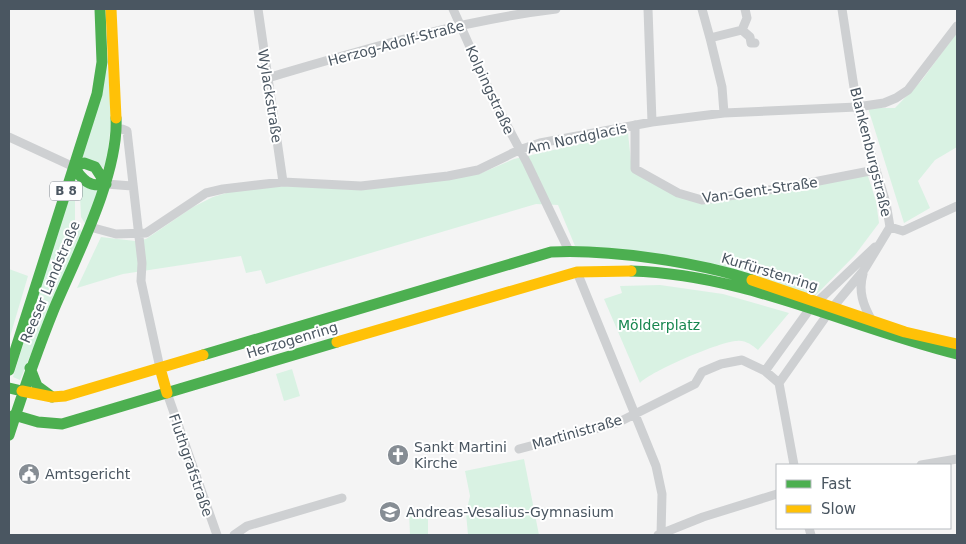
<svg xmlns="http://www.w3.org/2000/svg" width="966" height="544" font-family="'DejaVu Sans',sans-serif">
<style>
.green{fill:#d9f2e3}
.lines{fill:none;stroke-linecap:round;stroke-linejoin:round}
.street{stroke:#ced0d2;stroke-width:9}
.fast{stroke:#4caf50;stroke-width:11}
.slow{stroke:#ffc107;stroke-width:11}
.labels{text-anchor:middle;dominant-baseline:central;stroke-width:4;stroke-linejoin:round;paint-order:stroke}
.shield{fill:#fff;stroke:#808990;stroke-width:1}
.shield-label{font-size:12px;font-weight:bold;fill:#4a5661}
.street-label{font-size:14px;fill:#4a5661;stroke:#fff}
.park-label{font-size:14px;fill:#17864f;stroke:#fff}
.poi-label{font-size:14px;fill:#4a5661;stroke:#fff;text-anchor:start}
</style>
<rect width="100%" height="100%" fill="#f4f4f4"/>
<path class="green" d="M957,32V147L935,160L918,181L930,208L904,223L868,108H895L922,80Z
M106,54L112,113L106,169L82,157Z
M628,133L632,171L692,201L867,173L876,201L879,223L855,255L815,296L575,246L558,205L536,204L266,284L261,270L246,273L241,256L123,274L77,288L101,237L135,241L146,239L193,207L213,197L233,191L284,186L361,190L479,174L514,159Z
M74,181L99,192L86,225L81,217L80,195L72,188Z
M69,195L75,199V222L82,232L20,380L13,377Z
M9,269L28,276L9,340Z
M660,285L723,294L789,313L758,350C752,345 745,340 737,341C721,341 651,371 640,383L604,299L622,293L620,286Z
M292,369L300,396L284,401L276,374Z
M524,459L539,535H468L466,513L470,496L465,471Z
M409,511H428V535H410Z"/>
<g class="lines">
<path class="street" d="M258,9L283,182
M453,9L495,103L527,163L569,251
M648,9L652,122
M702,9L710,38
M742,30L750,37L751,43H755
M267,78C363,50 457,21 556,9
M724,113L722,87L710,38L742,30L747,18L745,9
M635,125V169L678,193L702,200L788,187L875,170
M122,129L127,131L142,263L141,281L160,368
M9,137L74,167
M106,184L132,186
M90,227L116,234L146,233L206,193L223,189L283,182L361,186L448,176L478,170L519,150L540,143L652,122L724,113L857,107L884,103L896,98L908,90L957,26
M890,227L903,231L957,206
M577,272L656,466L662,494L661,535
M863,274C858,291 863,305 872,321
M817,302L875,247
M833,307L864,270L890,227L886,203L857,107L842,9
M765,371L809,310
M779,383L827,315
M779,383L794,465
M167,393L217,535
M519,449L617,423L695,384L702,372L721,364L742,360L765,371L779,383
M921,465L957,459
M809,528L811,535
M234,535L247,526L342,498
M658,535L703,517L777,494"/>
<path class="fast" d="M84,163L95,167L106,184C90,188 82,180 74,167Z
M631,271C745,274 848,327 957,354
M203,355L551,252C609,249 697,262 752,280
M30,368L37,386L52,397
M9,370L97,94L102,62L100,9
M9,388L22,391
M14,415L38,422L62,424L337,342
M9,435C23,392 37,351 54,309C76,257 119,174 116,118"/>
<path class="slow" d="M111,9L116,118
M752,280L905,332L957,344
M337,342L577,272L631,271
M160,368L167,393
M22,391L52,397L65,396L203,355"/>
</g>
<defs>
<g id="church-disc" transform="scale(1.125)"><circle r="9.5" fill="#868d94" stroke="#fff"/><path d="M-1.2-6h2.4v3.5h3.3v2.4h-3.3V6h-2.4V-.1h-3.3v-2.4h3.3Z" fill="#fff"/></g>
<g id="civic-disc" transform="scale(1.125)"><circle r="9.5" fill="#868d94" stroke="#fff"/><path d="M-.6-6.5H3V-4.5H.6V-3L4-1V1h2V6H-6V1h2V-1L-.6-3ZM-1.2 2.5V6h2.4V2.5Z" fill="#fff"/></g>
<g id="school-disc" transform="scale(1.125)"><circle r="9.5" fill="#868d94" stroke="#fff"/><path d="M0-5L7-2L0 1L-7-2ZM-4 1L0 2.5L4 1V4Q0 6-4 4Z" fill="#fff"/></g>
</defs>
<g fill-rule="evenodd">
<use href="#church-disc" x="398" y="455"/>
<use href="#civic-disc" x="29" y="474"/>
<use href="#school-disc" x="390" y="512"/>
</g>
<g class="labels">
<rect class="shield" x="50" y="181.5" width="32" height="19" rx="4"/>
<g class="shield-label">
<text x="66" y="191">B 8</text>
</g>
<g class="street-label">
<text transform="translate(396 43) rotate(-15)">Herzog-Adolf-Straße</text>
<text transform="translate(490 90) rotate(65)">Kolpingstraße</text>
<text transform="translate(270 96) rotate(81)">Wylackstraße</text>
<text transform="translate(577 138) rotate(-12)">Am Nordglacis</text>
<text transform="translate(871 152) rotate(76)">Blankenburgstraße</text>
<text transform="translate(760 190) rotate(-8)">Van-Gent-Straße</text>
<text transform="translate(770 272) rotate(17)">Kurfürstenring</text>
<text transform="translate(50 282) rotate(-67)">Reeser Landstraße</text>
<text transform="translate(292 340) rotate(-17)">Herzogenring</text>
<text transform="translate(577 432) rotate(-16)">Martinistraße</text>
<text transform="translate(191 465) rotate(71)">Fluthgrafstraße</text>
</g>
<g class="park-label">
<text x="659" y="325">Mölderplatz</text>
</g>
<g class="poi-label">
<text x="414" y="447">Sankt Martini<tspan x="414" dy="16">Kirche</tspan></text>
<text x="45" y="474">Amtsgericht</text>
<text x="406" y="512">Andreas-Vesalius-Gymnasium</text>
</g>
</g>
<rect width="966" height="544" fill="none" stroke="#4a5661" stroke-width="20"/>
<rect x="776" y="464" width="175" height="65" fill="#ffffff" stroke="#b7bbc0"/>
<rect x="786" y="480" width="25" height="8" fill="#4caf50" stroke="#b7bbc0"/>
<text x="821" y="489" font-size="15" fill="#4a5661">Fast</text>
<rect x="786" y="505" width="25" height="8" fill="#ffc107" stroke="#b7bbc0"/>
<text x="821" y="514" font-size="15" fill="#4a5661">Slow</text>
</svg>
